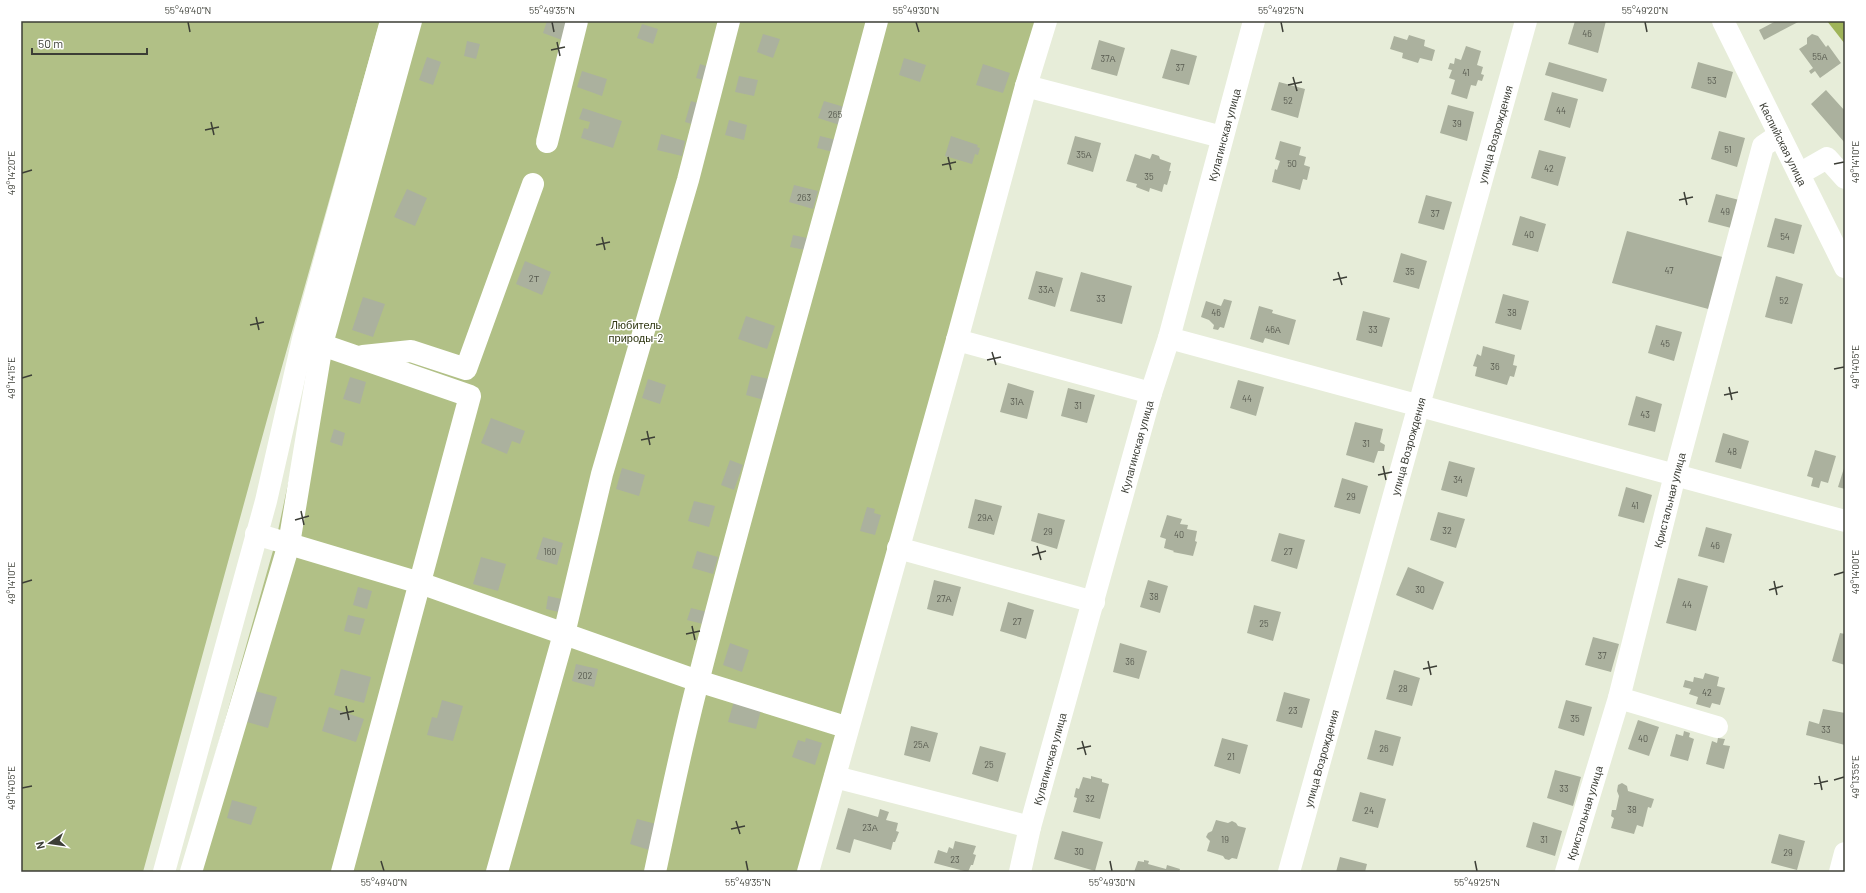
<svg xmlns="http://www.w3.org/2000/svg" width="1866" height="893" font-family="Barlow,sans-serif">
<style>
.green{fill:#b1c086}
.forest{fill:#9fb459}
.building{fill:#abb19e}
.lines{fill:none;stroke-linecap:round;stroke-linejoin:round}
.minor{stroke:#fff;stroke-width:22}
.ticks{fill:none;stroke:#3c3e36;stroke-width:1.5}
.labels{text-anchor:middle;dominant-baseline:central;stroke-width:3;stroke-linejoin:round;paint-order:stroke}
.number-label{font-size:9px;fill:#585b50}
.street-label{font-size:11px;fill:#3c3e36;stroke:#fff}
.park-label{font-size:11px;fill:#2f3711;stroke:#fff}
.neatline{fill:none;stroke:#3c3e36;stroke-width:1.5}
.ticks-label{font-size:10px;text-anchor:middle;fill:#3c3e36}
</style>
<rect width="100%" height="100%" fill="#e7edd9"/>
<path class="green" d="M21,21H380L268,416L143,872H21Z
M406,21H1038L801,872H182L276,540L318,343Z"/>
<path class="forest" d="M1827,21H1845V44Z"/>
<path class="building" d="M547,21L568,22L562,40L543,33Z
M1575,21H1606L1598,53L1568,44Z
M1776,21H1800L1764,40L1759,30Z
M642,24L658,29L653,44L637,38Z
M763,34L780,39L773,58L757,52Z
M1812,34L1818,36L1826,47L1828,45L1841,63L1820,78L1815,71L1811,74L1809,71L1813,68L1799,49L1807,44V38Z
M1409,35L1425,40L1424,46L1435,50L1432,61L1420,58L1418,63L1402,58L1403,53L1390,49L1394,36L1407,40Z
M1099,40L1125,48L1117,76L1091,69Z
M467,41L480,44L476,59L464,56Z
M1466,46L1481,51L1477,65L1483,67L1481,74L1484,75L1482,81L1478,80L1476,86L1471,85L1467,99L1451,94L1455,80L1449,78L1452,70L1448,69L1450,63L1454,64L1455,58L1461,60Z
M1171,49L1197,56L1189,85L1162,78Z
M427,57L441,62L433,85L419,80Z
M904,58L926,65L920,82L899,75Z
M1549,62L1607,79L1603,92L1545,75Z
M1698,62L1733,72L1726,98L1691,88Z
M700,64L715,69L711,82L696,78Z
M983,64L1010,73L1003,93L976,85Z
M582,71L607,79L602,96L577,87Z
M739,76L758,80L754,96L735,92Z
M1279,82L1305,89L1298,118L1271,110Z
M1826,90L1845,111V143L1811,104Z
M1552,92L1578,99L1570,128L1544,120Z
M691,101L704,105L698,126L685,122Z
M824,101L851,109L846,127L818,118Z
M1448,105L1474,112L1467,141L1440,133Z
M583,108L622,121L613,148L581,138L584,128L588,129L590,122L579,119Z
M729,120L747,125L744,140L725,135Z
M1719,131L1745,138L1737,167L1711,159Z
M661,134L685,141L682,156L657,150Z
M820,136L840,141L837,153L817,148Z
M951,136L978,145L977,147L980,148L978,155L975,154L972,164L945,156Z
M1075,136L1101,143L1093,172L1067,164Z
M1280,141L1301,147L1299,155L1306,157L1304,165L1310,167L1307,180L1303,179L1300,190L1272,182L1275,169L1277,170L1280,161L1275,159Z
M1539,150L1566,157L1558,186L1531,178Z
M1135,154L1150,159L1152,154H1153L1159,156L1160,159L1171,163L1169,171H1171L1167,185L1164,184L1162,192L1150,188L1149,192L1136,187L1137,184L1126,181Z
M794,185L818,191L813,209L789,202Z
M407,189L427,198L415,226L394,217Z
M1716,194L1743,201L1735,229L1708,222Z
M1426,195L1452,202L1444,230L1418,223Z
M1520,216L1546,224L1538,252L1512,245Z
M1775,218L1802,225L1794,254L1767,247Z
M1627,231L1726,258L1712,310L1612,283Z
M793,235L807,238L805,250L790,247Z
M1401,253L1427,261L1419,289L1393,282Z
M525,261L551,272L542,295L516,284Z
M1036,271L1063,278L1055,307L1028,299Z
M1081,272L1132,286L1122,324L1070,311Z
M1776,276L1803,284L1792,324L1765,317Z
M1503,294L1529,301L1521,330L1495,323Z
M363,297L385,304L373,337L352,330Z
M1224,299L1232,301L1224,328L1220,327L1218,330L1213,329L1214,325L1209,320L1201,317L1206,301L1221,306Z
M1259,306L1273,310L1272,313L1296,320L1289,345L1265,338L1263,343L1250,339Z
M1363,311L1390,318L1382,347L1356,340Z
M746,316L775,326L767,349L738,339Z
M1656,325L1682,332L1674,361L1648,353Z
M1483,346L1515,355L1513,365L1517,366L1514,377L1510,376L1507,385L1475,376L1477,367L1473,366L1477,354L1481,356Z
M751,375L769,379L764,400L746,395Z
M350,377L366,382L360,404L343,399Z
M648,379L666,385L660,404L642,398Z
M1238,380L1264,387L1256,416L1230,408Z
M1008,383L1034,391L1027,419L1000,412Z
M1068,388L1095,395L1087,423L1061,416Z
M1636,396L1662,404L1655,432L1628,425Z
M491,418L525,431L520,444L512,441L507,454L481,443Z
M1355,422L1383,429L1380,442L1385,445L1384,451H1378L1374,463L1346,455Z
M334,429L345,433L342,446L330,442Z
M1723,433L1749,441L1741,469L1715,462Z
M1815,450L1836,456L1828,483L1821,481L1819,488L1811,486L1813,478L1807,476Z
M730,460L743,465L734,490L721,485Z
M1449,461L1475,468L1467,497L1441,490Z
M1845,465V489L1838,487Z
M622,468L645,475L639,496L616,489Z
M1342,478L1368,486L1360,514L1334,507Z
M1626,487L1652,495L1644,523L1618,516Z
M975,499L1002,506L994,535L968,528Z
M694,501L715,506L709,527L688,521Z
M867,507L875,509L874,513L881,515L875,535L860,531Z
M1438,512L1465,519L1456,548L1430,540Z
M1038,513L1065,520L1057,549L1031,541Z
M1167,515L1182,519L1180,524L1188,525L1187,529L1197,531L1195,541L1197,542L1193,556L1173,552L1174,551L1164,548L1166,539L1160,537Z
M1706,527L1732,534L1724,563L1698,556Z
M1279,533L1305,540L1297,569L1271,561Z
M543,537L563,543L557,565L536,559Z
M697,551L718,557L713,574L692,568Z
M481,557L506,564L498,591L473,584Z
M1408,567L1444,582L1433,610L1396,595Z
M1678,578L1708,586L1696,631L1666,623Z
M934,580L961,587L953,616L927,609Z
M1148,580L1168,586L1160,613L1140,607Z
M358,587L372,591L367,609L353,605Z
M548,596L566,600L563,613L546,609Z
M1008,602L1034,610L1026,639L1000,631Z
M1254,605L1281,612L1273,641L1247,633Z
M691,608L707,612L703,624L687,620Z
M348,615L365,619L360,635L344,631Z
M1840,633L1845,634V665L1832,661Z
M1593,637L1619,644L1611,672L1585,665Z
M730,643L749,650L742,672L723,665Z
M1120,643L1147,651L1139,679L1113,672Z
M576,664L598,669L594,687L572,681Z
M341,669L371,677L364,703L334,695Z
M1394,670L1420,678L1412,706L1386,699Z
M1705,673L1719,677L1717,686L1725,688L1720,705L1712,703L1710,708L1696,704L1698,697L1689,694L1691,689L1683,687L1685,680L1693,682L1694,677L1703,679Z
M255,691L277,697L268,728L247,722Z
M1284,692L1310,699L1302,728L1276,721Z
M442,700L463,706L453,741L427,735L432,717L437,718Z
M1566,700L1592,707L1584,736L1558,728Z
M734,701L761,710L756,729L728,722Z
M329,707L364,719L356,742L322,731Z
M1823,709L1845,713V745L1806,735L1809,721L1819,724Z
M1638,720L1659,727L1649,756L1628,749Z
M911,726L938,733L930,762L904,755Z
M1375,730L1401,737L1393,766L1367,759Z
M1684,731L1690,733L1689,737L1694,739L1688,761L1670,756L1676,734L1683,736Z
M806,738L822,743L815,765L792,757L798,740L805,742Z
M1222,738L1248,745L1240,774L1214,766Z
M1718,738L1725,739L1723,745L1730,746L1724,769L1706,764L1712,741L1717,743Z
M980,746L1006,753L998,782L972,774Z
M1555,770L1581,777L1573,806L1547,798Z
M1091,776L1102,779V782L1109,784L1100,819L1073,812L1077,798L1074,797L1076,788L1079,789L1083,777L1091,779Z
M1622,783L1627,786L1628,791L1654,799L1651,808L1648,807L1643,827L1637,825L1634,834L1611,828L1614,818L1611,816L1612,810H1616L1619,796L1617,791L1618,785Z
M1360,792L1386,799L1378,828L1352,821Z
M232,800L257,807L251,825L227,818Z
M848,808L878,817L880,809L889,812L886,820L898,823L896,831L899,832L895,842H893L891,850L854,839L850,853L836,849Z
M637,819L656,824L649,850L630,844Z
M1216,820L1228,823L1232,821L1236,823L1238,826L1246,828L1237,859L1232,858L1229,860L1225,859L1223,856L1207,851L1210,841L1206,837L1208,833L1212,831Z
M1533,822L1562,831L1555,856L1526,847Z
M1062,831L1103,842L1095,871L1054,859Z
M1779,834L1805,841L1797,870L1771,863Z
M955,841L976,846L973,854L976,855L973,865H971L968,872L934,863L938,850L947,853L949,847L953,849Z
M1340,857L1367,864L1365,872H1336Z
M1144,860L1149,861L1148,864L1166,869L1167,865L1180,869L1179,872H1134L1138,861L1144,862Z"/>
<g class="lines">
<g class="minor">
<path id="s1" d="M1723,21L1845,267"/>
<path d="M1026,86L1222,137"/>
<path d="M547,142L577,21"/>
<path d="M1799,174L1827,158L1845,178"/>
<path d="M1169,338L1845,521"/>
<path d="M308,340L470,396L342,872"/>
<path d="M957,340L1151,393"/>
<path d="M363,356L411,351L466,369L533,184"/>
<path d="M256,534L420,583L698,681L836,724"/>
<path d="M898,548L1094,602"/>
<path d="M1619,698L1717,727"/>
<path d="M835,777L1030,827"/>
<path d="M164,872L266,501L303,339L391,21"/>
<path d="M191,872L289,544L322,344L411,21"/>
<path d="M497,872L564,634L602,474L688,180L729,21"/>
<path d="M655,872C669,807 682,742 699,678C755,458 819,240 877,21"/>
<path d="M808,872L957,340L1026,86L1046,21"/>
<path id="s2" d="M1020,872L1030,827L1151,393L1169,338L1254,21"/>
<path id="s3" d="M1289,872L1526,21"/>
<path id="s4" d="M1566,872L1619,698L1675,475L1763,146L1779,135"/>
<path d="M1840,872L1845,853"/>
</g>
</g>
<path class="ticks" d="M188,22L190,32M552,22L554,32M916,22L919,32M1281,22L1283,32M1645,22L1647,32M557,42L560,56M551,50L565,47M1293,77L1297,91M1288,85L1302,82M211,122L214,135M205,130L219,127M948,157L951,170M1834,164L1844,162M942,165L956,162M22,173L32,170M1684,192L1687,205M1679,200L1693,197M602,237L605,250M596,245L610,242M1338,272L1342,285M1333,280L1347,277M256,317L259,330M250,325L264,322M992,352L996,365M987,360L1001,357M1834,369L1844,367M22,378L32,375M1729,387L1732,400M1724,395L1738,392M647,431L650,445M641,440L655,437M1383,466L1386,480M1378,475L1392,472M301,511L304,525M295,520L309,516M1037,546L1041,560M1032,555L1046,551M1834,575L1844,572M1774,581L1777,595M22,583L32,580M1769,590L1783,586M692,626L695,640M686,634L700,631M1428,661L1431,675M1423,669L1437,666M346,706L349,720M340,714L354,711M1082,741L1086,755M1077,749L1091,746M1819,776L1822,790M1834,780L1844,777M1814,784L1828,781M22,788L32,786M736,821L740,834M731,829L745,826M381,861L384,871M746,861L748,871M1110,861L1112,871M1475,861L1477,871"/>
<g class="labels">
<g class="number-label">
<text x="1587" y="33">46</text>
<text x="1820" y="56">55А</text>
<text x="1108" y="58">37А</text>
<text x="1180" y="67">37</text>
<text x="1466" y="72">41</text>
<text x="1712" y="80">53</text>
<text x="1288" y="100">52</text>
<text x="1561" y="110">44</text>
<text x="835" y="114">265</text>
<text x="1457" y="123">39</text>
<text x="1728" y="149">51</text>
<text x="1084" y="154">35А</text>
<text x="1292" y="163">50</text>
<text x="1549" y="168">42</text>
<text x="1149" y="176">35</text>
<text x="804" y="197">263</text>
<text x="1725" y="211">49</text>
<text x="1435" y="213">37</text>
<text x="1529" y="234">40</text>
<text x="1785" y="236">54</text>
<text x="1669" y="270">47</text>
<text x="1410" y="271">35</text>
<text x="534" y="278">2Т</text>
<text x="1046" y="289">33А</text>
<text x="1101" y="298">33</text>
<text x="1784" y="300">52</text>
<text x="1216" y="312">46</text>
<text x="1512" y="312">38</text>
<text x="1273" y="329">46А</text>
<text x="1373" y="329">33</text>
<text x="1665" y="343">45</text>
<text x="1495" y="366">36</text>
<text x="1247" y="398">44</text>
<text x="1017" y="401">31А</text>
<text x="1078" y="405">31</text>
<text x="1645" y="414">43</text>
<text x="1366" y="443">31</text>
<text x="1732" y="451">48</text>
<text x="1458" y="479">34</text>
<text x="1351" y="496">29</text>
<text x="1635" y="505">41</text>
<text x="985" y="517">29А</text>
<text x="1447" y="530">32</text>
<text x="1048" y="531">29</text>
<text x="1179" y="534">40</text>
<text x="1715" y="545">46</text>
<text x="550" y="551">160</text>
<text x="1288" y="551">27</text>
<text x="1420" y="589">30</text>
<text x="1154" y="596">38</text>
<text x="944" y="598">27А</text>
<text x="1687" y="604">44</text>
<text x="1017" y="621">27</text>
<text x="1264" y="623">25</text>
<text x="1602" y="655">37</text>
<text x="1130" y="661">36</text>
<text x="585" y="675">202</text>
<text x="1403" y="688">28</text>
<text x="1707" y="692">42</text>
<text x="1293" y="710">23</text>
<text x="1575" y="718">35</text>
<text x="1826" y="729">33</text>
<text x="1643" y="738">40</text>
<text x="921" y="744">25А</text>
<text x="1384" y="748">26</text>
<text x="1231" y="756">21</text>
<text x="989" y="764">25</text>
<text x="1564" y="788">33</text>
<text x="1090" y="798">32</text>
<text x="1632" y="809">38</text>
<text x="1369" y="810">24</text>
<text x="870" y="827">23А</text>
<text x="1225" y="839">19</text>
<text x="1544" y="839">31</text>
<text x="1079" y="851">30</text>
<text x="1788" y="852">29</text>
<text x="955" y="859">23</text>
</g>
<g class="street-label">
<text stroke="none"><textPath href="#s2" startOffset="765">Кулагинская улица</textPath></text>
<text stroke="none"><textPath href="#s3" startOffset="766">улица Возрождения</textPath></text>
<text stroke="none"><textPath href="#s1" startOffset="137">Каспийская улица</textPath></text>
<text stroke="none"><textPath href="#s2" startOffset="441">Кулагинская улица</textPath></text>
<text stroke="none"><textPath href="#s3" startOffset="442">улица Возрождения</textPath></text>
<text stroke="none"><textPath href="#s4" startOffset="386">Кристальная улица</textPath></text>
<text stroke="none"><textPath href="#s2" startOffset="117">Кулагинская улица</textPath></text>
<text stroke="none"><textPath href="#s3" startOffset="118">улица Возрождения</textPath></text>
<text stroke="none"><textPath href="#s4" startOffset="62">Кристальная улица</textPath></text>
</g>
<g class="park-label">
<text x="636" y="324">Любитель<tspan x="636" dy="13">природы-2</tspan></text>
</g>
</g>
<rect width="1866" height="893" fill="none" stroke="#ffffff" stroke-width="44"/>
<g transform="translate(50 843) rotate(257)" stroke="#ffffff" stroke-width="3" paint-order="stroke">
<path d="M0-3L7 15L0 10L-7 15Z" fill="#3c3e36"/>
<text y="-6" font-size="11" font-weight="bold" text-anchor="middle" fill="#3c3e36">N</text>
</g>
<path d="M32 48v6h115v-6" fill="none" stroke="#3c3e36" stroke-width="2"/>
<text x="38" y="48" font-size="12" fill="#3c3e36" stroke="#ffffff" stroke-width="3" paint-order="stroke">50 m</text>
<rect x="22" y="22" width="1822" height="849" class="neatline"/>
<g class="ticks-label">
<text x="188" y="14">55°49'40"N</text>
<text x="552" y="14">55°49'35"N</text>
<text x="916" y="14">55°49'30"N</text>
<text x="1281" y="14">55°49'25"N</text>
<text x="1645" y="14">55°49'20"N</text>
<text transform="translate(1855 162) rotate(-90)" y="4">49°14'10"E</text>
<text transform="translate(11 173) rotate(-90)" y="4">49°14'20"E</text>
<text transform="translate(1855 367) rotate(-90)" y="4">49°14'05"E</text>
<text transform="translate(11 378) rotate(-90)" y="4">49°14'15"E</text>
<text transform="translate(1855 572) rotate(-90)" y="4">49°14'00"E</text>
<text transform="translate(11 583) rotate(-90)" y="4">49°14'10"E</text>
<text transform="translate(1855 777) rotate(-90)" y="4">49°13'55"E</text>
<text transform="translate(11 788) rotate(-90)" y="4">49°14'05"E</text>
<text x="384" y="886">55°49'40"N</text>
<text x="748" y="886">55°49'35"N</text>
<text x="1112" y="886">55°49'30"N</text>
<text x="1477" y="886">55°49'25"N</text>
</g>
</svg>
